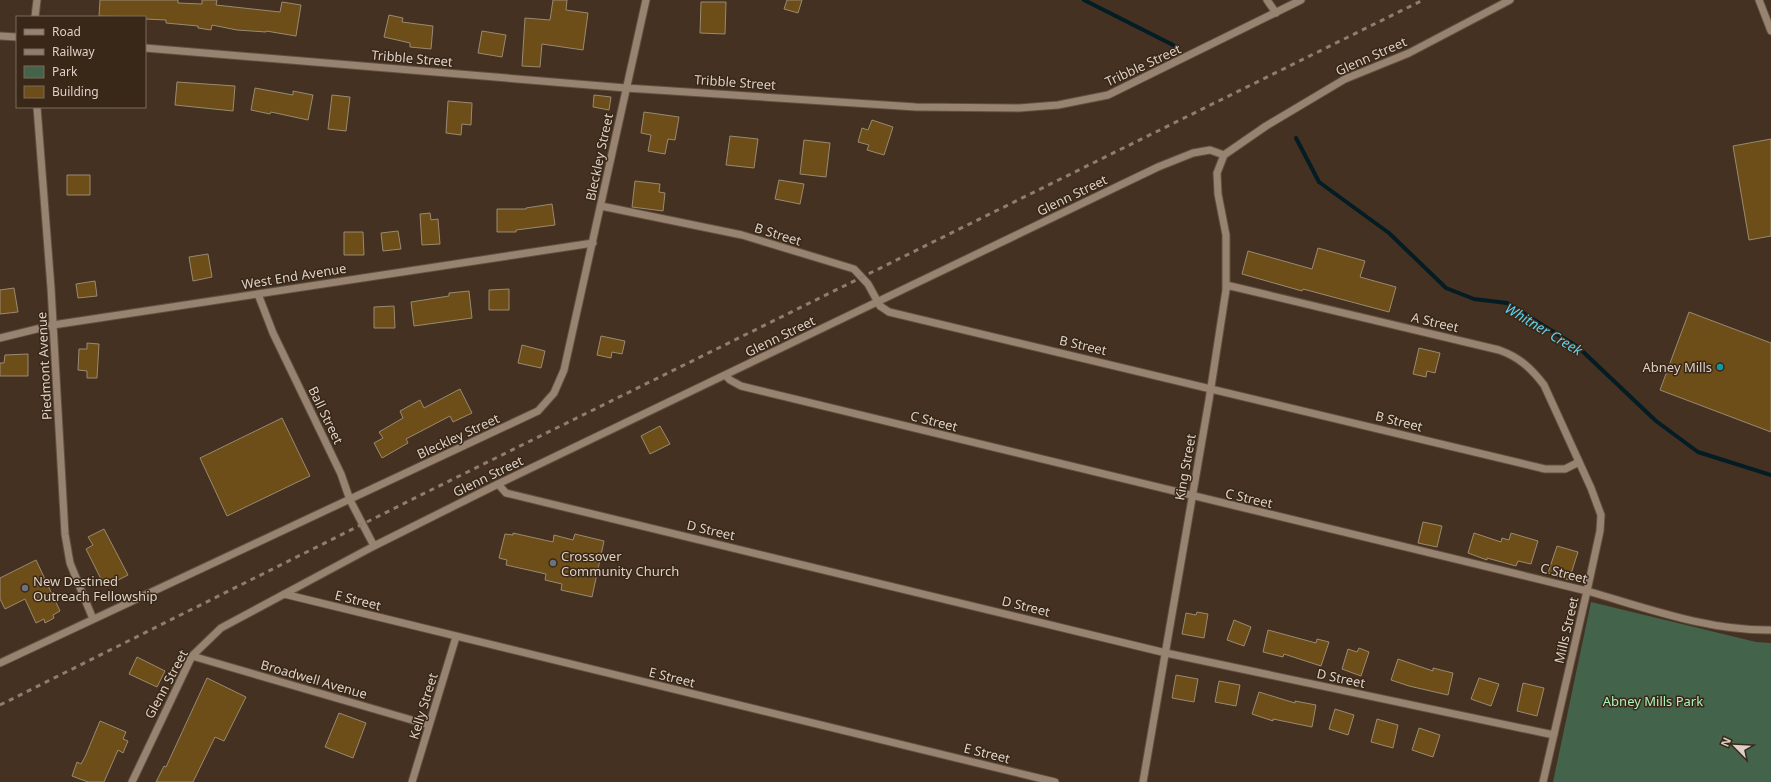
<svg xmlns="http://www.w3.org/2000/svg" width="1771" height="782" font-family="'Noto Sans',sans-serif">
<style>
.green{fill:#43634b}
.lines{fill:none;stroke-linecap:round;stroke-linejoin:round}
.stream{stroke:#041c23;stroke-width:4}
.building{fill:#6d4e18;stroke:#998a72}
.minor-casing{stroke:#605042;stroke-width:9}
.minor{stroke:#988270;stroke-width:7}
.rail{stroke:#8d7e70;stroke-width:3;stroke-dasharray:5 5;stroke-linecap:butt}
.culture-dot{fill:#0f9aa8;stroke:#392717;stroke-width:1.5}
.worship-dot{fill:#6b7280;stroke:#392717;stroke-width:1.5}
.labels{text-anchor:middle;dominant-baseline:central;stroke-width:3;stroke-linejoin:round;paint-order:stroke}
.street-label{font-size:13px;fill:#ddd1c7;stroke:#392717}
.poi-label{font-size:13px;fill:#ddd1c7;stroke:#392717;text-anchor:start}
.park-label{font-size:13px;fill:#a8f6bd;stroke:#392717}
.water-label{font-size:14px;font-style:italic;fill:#5fd1ef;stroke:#392717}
</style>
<rect width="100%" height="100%" fill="#443121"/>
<path class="green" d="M1591,602L1756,642L1771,643V782H1553Z"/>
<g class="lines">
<path class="stream" d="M1084,0L1177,47
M1296,138L1319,182L1389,233L1446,288L1474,299L1507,303L1578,347L1656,421L1698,452L1771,475"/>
</g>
<path class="building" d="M100,0H178V3L202,4V0H217L216,5L280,12L282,2L301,5L296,36L266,31V32L237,30L212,25L211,30L198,28V26L166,23V20L145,19V17L99,16Z
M553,0H567L566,10L588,13L583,50L542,44L540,67L522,66L525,18L550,20Z
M787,0H802L798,13L784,9Z
M701,2H726L725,34L700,33Z
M389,15L403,18L402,22L433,26L431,49L410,47V43L384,37Z
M482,31L506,35L502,57L478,53Z
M177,82L235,86L233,111L175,105Z
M255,88L293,95V91L313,95L308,120L271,112L270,114L251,110Z
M332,95L350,97L346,131L328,129Z
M594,95L611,97L609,110L593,107Z
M448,101L472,103L471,125L462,124L461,135L446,133Z
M644,112L679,117L675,140L668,139L665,154L648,151L651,135L641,133Z
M872,120L893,127L884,155L867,150L869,145L858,142L862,128L868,130Z
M730,136L758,139L754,168L726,165Z
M1771,139V236L1749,240L1733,146Z
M804,140L830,143L826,177L800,174Z
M67,175H90V195H67Z
M779,180L804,184L800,204L775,199Z
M635,181L660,184L659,192L665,193L663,211L632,207Z
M552,204L555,225L516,230V232H497V209H526V208Z
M430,213L431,220L438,219L440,244L422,245L420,214Z
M398,231L401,249L383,251L381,233Z
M344,232H363L364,255H344Z
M1318,248L1365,261L1360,277L1396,287L1389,312L1303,289L1302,291L1242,274L1248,251L1312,269Z
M208,254L212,277L193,281L189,257Z
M95,281L97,296L78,298L76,284Z
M14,288L18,312L0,314V290Z
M509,289V310H489V290Z
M469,291L472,318L414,326L411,302L449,296V293Z
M394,306L395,328H374V307Z
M1689,312L1771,343V432L1660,390Z
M601,336L625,341L622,354L612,352L611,358L597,355Z
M87,343L99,344L97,378H87V371L78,370L79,349H87Z
M522,345L545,351L541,368L518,363Z
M1419,348L1440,353L1435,373L1427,371L1426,377L1413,374Z
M28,354V376H0V363H4L5,355Z
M460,389L472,413L453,422L450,416L406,439L408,443L382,458L374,443L383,438L379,432L403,418L400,411L420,400L424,408Z
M282,418L310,476L227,516L200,458Z
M660,426L670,444L650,454L641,436Z
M1423,522L1442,526L1437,547L1418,543Z
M104,529L128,575L105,587L86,549L93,545L88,537Z
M513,533L553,542L554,535L573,540L575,534L604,541L592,597L561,590L562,584L545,580L546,574L506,565L507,560L499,558L505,534L513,535Z
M1474,533L1501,542L1502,538L1509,540L1511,533L1538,541L1531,564L1518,561L1516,566L1487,558V560L1468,553Z
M1557,546L1578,552L1569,580L1548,573Z
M36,560L60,611L53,615L54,618L45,623L44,619L36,623L25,599L5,609L0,599V578Z
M1197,612L1208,614L1204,638L1182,634L1186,613L1196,615Z
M1234,620L1251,627L1244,646L1227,640Z
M1268,630L1316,643L1317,639L1329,642L1321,666L1284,654L1283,657L1263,652Z
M1359,648L1369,652L1361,676L1342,669L1348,649L1357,652Z
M137,657L165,671L157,687L129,674Z
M1398,659L1433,671V668L1453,673L1448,695L1409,686L1391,680Z
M1176,675L1198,679L1194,702L1172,698Z
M207,678L246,697L224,741L215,737L193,782H156L164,766L166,767Z
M1479,678L1499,684L1491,706L1471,699Z
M1219,681L1240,685L1236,706L1215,702Z
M1523,683L1544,688L1537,716L1517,711Z
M1259,692L1295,703V701L1316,705L1312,727L1273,719V721L1252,714Z
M1335,709L1354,715L1348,735L1329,729Z
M339,713L366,723L353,758L325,747Z
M1377,719L1398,725L1393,748L1371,742Z
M100,721L126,732L123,739L128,741L123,753L118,750L104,782H88L72,776L77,762L81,764L85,757Z
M1419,728L1440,735L1433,757L1412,750Z"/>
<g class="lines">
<g class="minor-casing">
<path id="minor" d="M1267,0L1276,13
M1759,0L1771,31
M35,17L37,0
M0,36L17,37
M145,48L626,88L916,107L1019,108L1058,105L1108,95L1301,0
M37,107L51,288L65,534L70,563L93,619
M1224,155L1266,126L1345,79L1409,53L1510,0
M601,206L742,235L854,269L868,284L880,306L889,312L1545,469H1565L1579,462
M1226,285L1499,350C1519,357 1531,368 1544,385L1591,488L1601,515L1600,531L1587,591L1543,782
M258,294L273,333L341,474L350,500L374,546
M0,338L53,325L593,243
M725,375L730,380L741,386L1587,591C1647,608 1708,631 1771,630
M498,484L506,493L1166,653L1554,735
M284,594L1055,782
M192,656L429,725
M0,663L538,411L554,393L564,370L646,0
M132,782L192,656L221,628L374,546L498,484L1158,167L1193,153L1210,150L1224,155
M412,782L456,637
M1143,782L1209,400L1226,290V235L1218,194L1217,173L1224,155"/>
</g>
<use href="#minor" class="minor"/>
<path class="rail" d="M0,705L433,489L1423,0"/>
</g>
<circle class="culture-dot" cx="1720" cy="367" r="4"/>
<g class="worship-dot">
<circle cx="553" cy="563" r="4"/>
<circle cx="25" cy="588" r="4"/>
</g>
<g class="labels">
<g class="street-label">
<text transform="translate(1371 56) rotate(-24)">Glenn Street</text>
<text transform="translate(412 58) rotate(5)">Tribble Street</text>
<text transform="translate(1143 65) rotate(-25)">Tribble Street</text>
<text transform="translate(735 82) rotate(4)">Tribble Street</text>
<text transform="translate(599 157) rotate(-78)">Bleckley Street</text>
<text transform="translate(1072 195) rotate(-26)">Glenn Street</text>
<text transform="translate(778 234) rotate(17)">B Street</text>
<text transform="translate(294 276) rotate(-9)">West End Avenue</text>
<text transform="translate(1435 322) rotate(13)">A Street</text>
<text transform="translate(780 336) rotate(-26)">Glenn Street</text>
<text transform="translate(1083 345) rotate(13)">B Street</text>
<text transform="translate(44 366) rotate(-93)">Piedmont Avenue</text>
<text transform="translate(326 415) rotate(64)">Ball Street</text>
<text transform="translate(934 421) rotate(14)">C Street</text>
<text transform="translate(1399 421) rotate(14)">B Street</text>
<text transform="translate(458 436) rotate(-25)">Bleckley Street</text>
<text transform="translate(1185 467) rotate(-80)">King Street</text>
<text transform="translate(488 476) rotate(-26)">Glenn Street</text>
<text transform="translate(1249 498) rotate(13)">C Street</text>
<text transform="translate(711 530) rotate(13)">D Street</text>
<text transform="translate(1564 573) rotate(14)">C Street</text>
<text transform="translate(358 600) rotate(14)">E Street</text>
<text transform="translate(1026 606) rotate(14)">D Street</text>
<text transform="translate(1566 630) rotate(-77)">Mills Street</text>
<text transform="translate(672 677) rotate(14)">E Street</text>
<text transform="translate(1341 678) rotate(12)">D Street</text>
<text transform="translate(314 679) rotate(16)">Broadwell Avenue</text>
<text transform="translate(166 684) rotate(-62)">Glenn Street</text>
<text transform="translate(423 706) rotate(-73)">Kelly Street</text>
<text transform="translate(987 753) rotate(14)">E Street</text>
</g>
<g class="poi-label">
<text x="1712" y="367" text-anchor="end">Abney Mills</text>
<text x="561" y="556">Crossover<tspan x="561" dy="15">Community Church</tspan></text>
<text x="33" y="581">New Destined<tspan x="33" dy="15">Outreach Fellowship</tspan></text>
</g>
<g class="park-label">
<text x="1653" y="701">Abney Mills Park</text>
</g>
<g class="water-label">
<text transform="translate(1544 329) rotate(31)">Whitner Creek</text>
</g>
</g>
<rect x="16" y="16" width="130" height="92" fill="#392717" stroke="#7b6b5d"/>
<rect x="24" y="29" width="20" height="6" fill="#988270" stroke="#7b6b5d"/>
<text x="52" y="36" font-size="12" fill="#ddd1c7">Road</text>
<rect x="24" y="49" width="20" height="6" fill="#8d7e70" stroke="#7b6b5d"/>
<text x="52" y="56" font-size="12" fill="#ddd1c7">Railway</text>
<rect x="24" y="66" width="20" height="12" fill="#43634b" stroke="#7b6b5d"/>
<text x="52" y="76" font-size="12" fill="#ddd1c7">Park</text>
<rect x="24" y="86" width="20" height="12" fill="#6d4e18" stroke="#7b6b5d"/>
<text x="52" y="96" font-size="12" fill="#ddd1c7">Building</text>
<g transform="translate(1735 746) rotate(294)" stroke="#392717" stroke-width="3" paint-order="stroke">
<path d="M0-3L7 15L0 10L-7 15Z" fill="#ddd1c7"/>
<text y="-6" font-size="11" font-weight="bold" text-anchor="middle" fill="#ddd1c7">N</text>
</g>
</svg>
